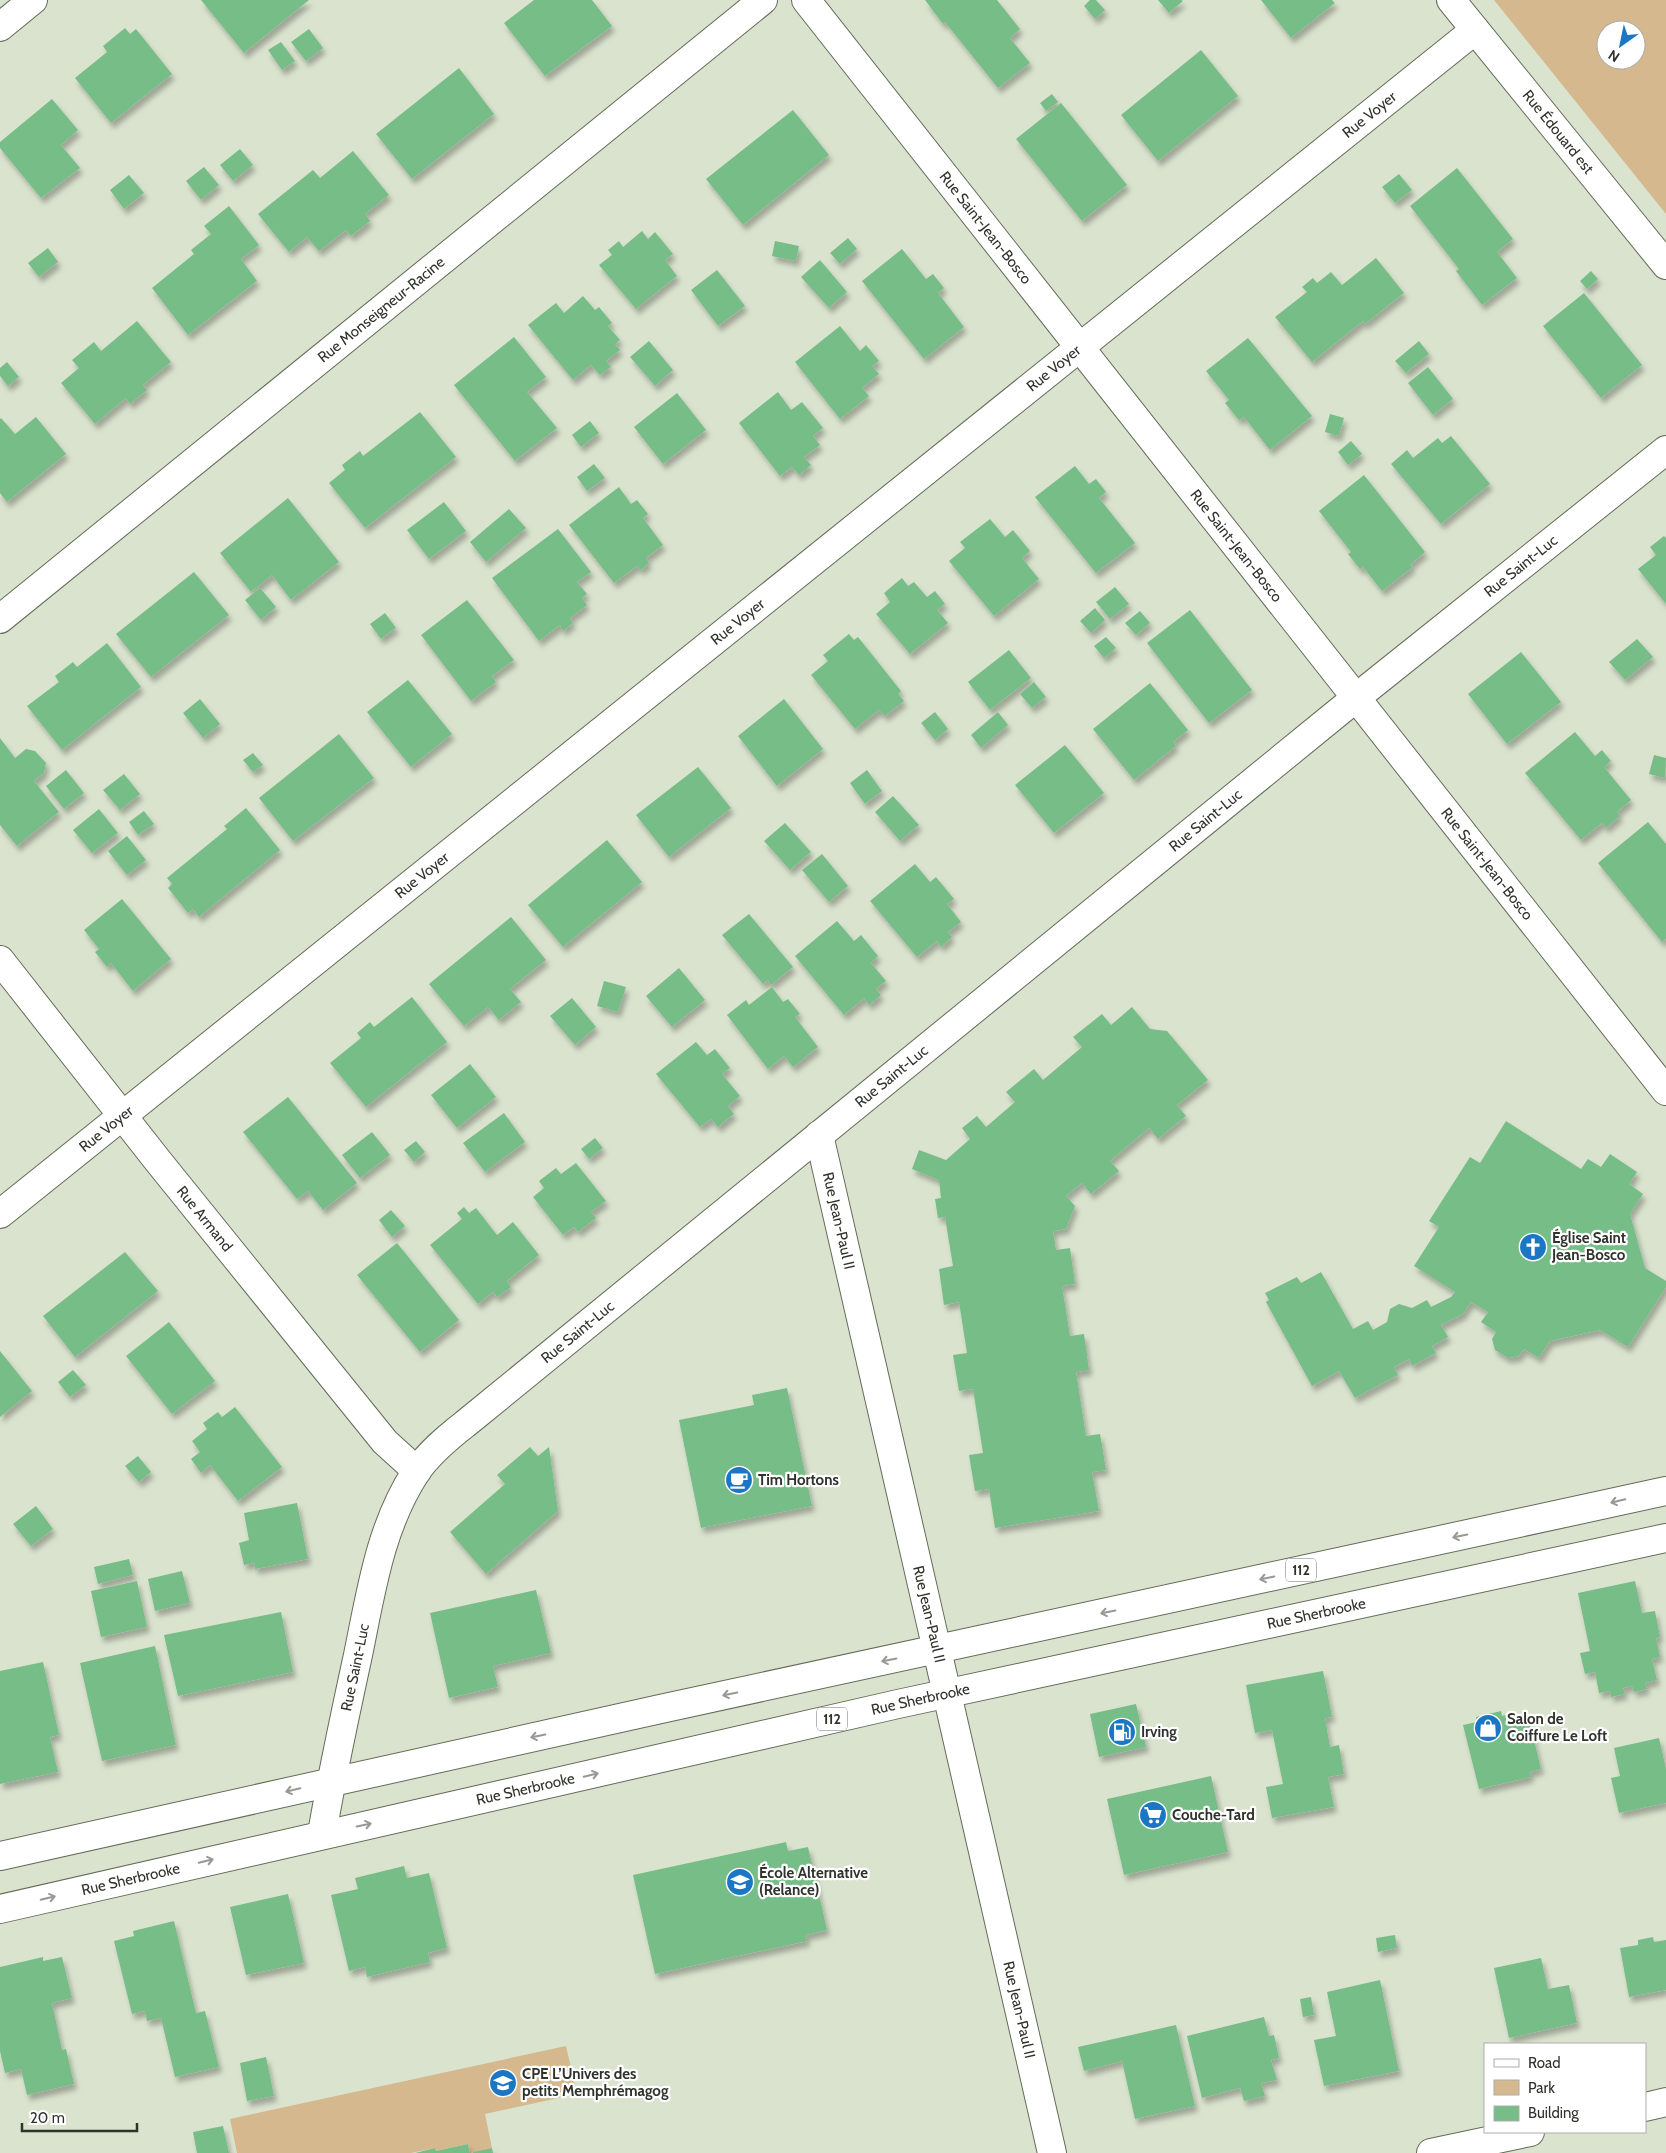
<svg xmlns="http://www.w3.org/2000/svg" width="1666" height="2153" font-family="Cabin,sans-serif">
<style>
.green{fill:#d5b88d;fill-rule:evenodd}
.building{fill:#77bd88;filter:url(#shadow)}
.lines{fill:none;stroke-linecap:round;stroke-linejoin:round}
.street-casing{stroke:#646b59;stroke-width:30}
.secondary-casing{stroke:#646b59;stroke-width:30}
.primary-casing{stroke:#646b59;stroke-width:30}
.street{stroke:#fff;stroke-width:28}
.secondary{stroke:#fff;stroke-width:28}
.primary{stroke:#fff;stroke-width:28}
.oneway{stroke:#979995}
.labels{text-anchor:middle;dominant-baseline:central;stroke-width:4.5;stroke-linejoin:round;paint-order:stroke}
.shield{fill:#fff;stroke:#6d706b;stroke-width:1}
.shield-label{font-size:14px;font-weight:bold;fill:#2f332b}
.street-label{font-size:15px;fill:#2f332b;stroke:#fff}
.poi-label{font-size:15px;font-weight:bold;fill:#2f332b;stroke:#fff;text-anchor:start}
</style>
<defs>
<filter id="shadow"><feDropShadow dx="3" dy="5.5" stdDeviation="2.5" flood-color="#0004"/></filter>
</defs>
<rect width="100%" height="100%" fill="#dae3ce"/>
<path class="green" d="M1494,0H1666V214ZM1606,30H1636V60H1606Z
M566,2046L577,2094L485,2114L492,2148L470,2153L468,2144L436,2151L435,2148L411,2153H237L230,2119Z"/>
<path class="building" d="M201,0H309L244,53Z
M534,0H592L612,26L545,76L504,23Z
M925,0H997L1020,29L1010,38L1030,63L998,88L945,22L943,24Z
M1090,0H1096L1105,10L1095,19L1084,6Z
M1158,0H1181L1183,1L1169,13Z
M1261,0H1332L1335,3L1291,38Z
M125,28L130,34L136,29L172,74L111,123L75,78L107,52L103,46Z
M309,29L323,48L306,61L291,42Z
M281,42L295,61L282,70L268,50Z
M1201,50L1238,96L1158,161L1121,115Z
M459,68L494,114L412,179L376,134Z
M1052,94L1058,102L1046,111L1040,103Z
M52,99L78,130L61,145L80,168L41,198L0,148V142Z
M1061,103L1127,185L1082,221L1016,139Z
M793,110L829,155L743,225L706,179Z
M240,149L253,165L233,181L220,165Z
M353,151L389,195L365,214L370,221L351,236L346,230L319,251L307,237L289,252L258,214L313,170L320,178Z
M204,167L219,185L201,200L186,181Z
M1457,168L1513,239L1497,252L1517,278L1482,305L1456,271L1459,269L1410,206Z
M1399,174L1412,190L1395,203L1382,187Z
M129,175L144,193L124,209L110,190Z
M229,206L259,245L241,259L257,281L188,335L152,288L194,254L191,250L211,234L204,226Z
M642,231L648,239L655,232L673,254L665,260L677,276L636,309L599,265L612,255L608,250L619,241L623,247Z
M848,238L857,249L840,264L830,253Z
M775,241L799,246L796,261L772,256Z
M48,248L58,262L39,277L28,263Z
M902,249L926,279L933,274L944,288L938,293L964,327L924,359L862,281Z
M1376,258L1404,293L1365,324L1363,321L1312,362L1275,317L1307,292L1302,287L1313,278L1317,283L1331,272L1342,285Z
M820,260L847,292L829,308L801,277Z
M717,270L745,306L718,326L691,290Z
M1591,271L1598,279L1587,289L1580,281Z
M1584,293L1642,365L1601,398L1543,326Z
M583,296L595,310L599,307L612,323L608,326L620,340L615,344L620,350L606,361L611,367L600,375L591,365L573,380L528,325L556,303L564,313Z
M137,321L171,362L143,385L147,390L130,404L126,398L95,424L61,383L79,368L72,360L94,342L101,351Z
M840,326L860,351L866,345L879,361L872,366L879,374L862,388L869,396L840,419L795,362Z
M514,337L546,377L527,392L557,428L515,461L454,385Z
M1248,338L1312,416L1270,450L1244,417L1239,420L1225,403L1229,400L1206,371Z
M649,341L673,370L655,386L630,357Z
M1419,341L1429,354L1406,373L1395,361Z
M7,362L19,377L8,386L0,376V368Z
M1428,367L1453,399L1433,415L1408,383Z
M778,392L791,410L802,402L823,428L813,436L820,445L804,457L811,465L799,475L792,467L780,476L739,423Z
M677,393L706,430L663,464L634,427Z
M420,412L456,457L365,528L329,483L345,470L342,465L360,451L363,456Z
M1330,414L1344,418L1339,436L1325,432Z
M36,417L66,454L7,502L0,493V419L1,418L15,434Z
M590,421L599,433L581,447L572,435Z
M1451,436L1490,484L1441,524L1391,464L1407,450L1413,458L1438,438L1442,443Z
M1351,441L1362,454L1348,465L1338,452Z
M594,464L605,478L587,491L577,477Z
M1075,466L1089,484L1096,479L1106,492L1099,498L1135,543L1096,573L1035,497Z
M1364,475L1425,552L1410,565L1413,567L1382,591L1363,567L1360,569L1348,554L1351,552L1319,511Z
M619,487L631,504L637,500L648,514L643,518L663,545L646,558L649,563L641,570L637,566L614,583L569,525Z
M288,498L339,562L291,600L272,575L251,592L220,553Z
M444,502L466,531L429,559L407,530Z
M509,509L526,528L486,562L470,542Z
M990,519L1005,537L1013,530L1030,551L1022,558L1039,579L994,616L949,561L965,548L960,542Z
M558,529L591,572L577,582L587,594L582,598L587,605L570,618L573,623L563,631L560,625L539,641L492,578Z
M1664,536L1666,538V604L1638,569L1656,555L1650,547Z
M194,572L229,615L151,677L116,634Z
M902,578L908,586L914,582L927,597L935,591L945,604L937,610L948,623L910,654L876,614L890,602L884,593Z
M1115,587L1129,604L1110,619L1096,602Z
M260,588L276,607L261,620L245,600Z
M467,600L514,660L492,676L496,682L471,701L421,635Z
M1095,608L1105,620L1091,633L1080,621Z
M1190,610L1252,690L1209,723L1147,643Z
M1140,611L1150,623L1136,635L1125,623Z
M385,613L396,628L381,639L370,624Z
M849,634L854,640L858,637L901,691L898,694L904,701L885,716L879,710L855,729L811,675L828,661L823,655Z
M1106,637L1116,648L1104,658L1094,646Z
M1637,639L1653,657L1625,680L1609,662Z
M107,643L141,687L62,750L27,706L59,682L55,676L73,662L77,667Z
M1009,650L1031,678L990,710L968,682Z
M1521,652L1561,702L1507,744L1468,694Z
M408,680L452,734L411,767L367,712Z
M1034,682L1046,697L1032,708L1020,694Z
M1150,683L1188,730L1173,742L1176,746L1134,780L1093,729Z
M200,699L220,724L203,738L183,713Z
M784,699L823,749L777,786L738,736Z
M935,712L948,729L935,740L921,723Z
M998,712L1008,725L981,748L971,735Z
M1575,732L1595,756L1602,750L1611,761L1604,767L1631,800L1617,812L1620,816L1606,828L1602,823L1581,840L1525,773Z
M339,734L374,778L293,841L259,798Z
M0,738L15,758L26,749L35,751L46,763L44,773L34,781L59,812L17,846L0,825Z
M1065,745L1104,793L1054,833L1015,785Z
M253,753L263,765L253,772L243,760Z
M1654,755L1666,758L1665,778L1649,774Z
M698,767L731,808L669,857L636,815Z
M66,770L84,793L64,809L46,786Z
M867,770L882,791L865,804L850,783Z
M124,774L140,794L120,810L103,790Z
M893,796L919,825L900,841L875,812Z
M246,808L280,850L199,917L193,909L188,913L168,888L172,884L167,878L227,829L224,826Z
M99,809L118,833L92,853L73,830Z
M144,811L154,824L138,835L129,822Z
M1648,822L1666,844V939L1662,942L1598,863Z
M785,823L811,852L790,870L764,841Z
M127,836L146,860L127,875L108,851Z
M607,840L642,882L563,947L528,905Z
M822,854L848,886L829,902L802,870Z
M915,864L930,882L936,877L954,899L947,904L961,922L948,932L952,937L941,947L937,941L917,957L870,901Z
M122,899L171,959L133,991L111,963L107,967L95,952L99,949L84,930Z
M749,914L793,967L771,985L768,980L763,984L722,935Z
M511,917L546,960L510,989L521,1002L499,1020L488,1007L464,1026L429,984Z
M837,921L854,941L861,935L878,956L871,963L886,981L876,989L881,995L869,1005L864,998L844,1015L795,956Z
M679,968L705,1000L672,1027L646,996Z
M604,981L626,987L618,1012L597,1006Z
M772,987L783,1002L788,999L800,1014L795,1017L818,1047L793,1067L784,1056L768,1069L727,1015L746,1000L749,1005Z
M412,997L447,1042L366,1107L330,1063L361,1038L357,1033L370,1022L374,1027Z
M572,998L596,1027L575,1045L550,1016Z
M1132,1007L1150,1029L1167,1031L1208,1080L1177,1105L1186,1116L1158,1139L1149,1128L1110,1161L1119,1171L1091,1194L1082,1183L1066,1196L1075,1206L1066,1229L1053,1231L1056,1250L1070,1248L1075,1284L1062,1286L1070,1336L1084,1334L1089,1370L1076,1372L1086,1436L1100,1434L1106,1470L1092,1472L1099,1511L995,1528L989,1489L975,1491L969,1455L983,1453L973,1389L959,1391L953,1355L967,1353L959,1302L944,1305L939,1269L953,1266L945,1217L938,1218L935,1199L941,1198L939,1180L912,1169L919,1150L946,1160L970,1139L962,1128L977,1116L986,1127L1015,1102L1006,1092L1034,1069L1043,1080L1082,1047L1073,1037L1102,1014L1111,1025Z
M696,1042L707,1055L715,1049L730,1068L722,1074L740,1096L728,1106L734,1114L718,1127L711,1119L700,1127L656,1074Z
M470,1064L496,1097L457,1128L431,1095Z
M288,1097L357,1183L323,1210L308,1191L297,1199L243,1132Z
M504,1113L525,1142L485,1172L463,1143Z
M1506,1121L1581,1169L1588,1159L1601,1167L1610,1154L1637,1172L1629,1184L1643,1194L1630,1214L1645,1268L1666,1281V1287L1628,1347L1600,1330L1550,1341L1539,1358L1524,1349L1519,1356L1508,1358L1495,1350L1492,1339L1496,1332L1481,1322L1488,1312L1471,1302L1463,1314L1441,1325L1448,1337L1432,1346L1436,1353L1412,1366L1409,1359L1394,1367L1398,1375L1355,1398L1339,1371L1312,1386L1266,1302L1269,1300L1265,1293L1297,1277L1301,1283L1321,1272L1353,1329L1368,1321L1373,1330L1387,1322L1390,1309L1399,1304L1412,1308L1427,1300L1431,1307L1451,1297L1455,1292L1414,1266L1439,1227L1429,1221L1470,1157L1480,1163Z
M372,1132L390,1155L360,1178L342,1155Z
M595,1138L603,1148L589,1159L581,1149Z
M416,1141L425,1152L414,1162L404,1150Z
M576,1163L606,1201L591,1212L596,1218L578,1232L574,1227L563,1235L533,1197L544,1188L539,1181L556,1168L561,1174Z
M464,1207L469,1213L476,1208L497,1235L513,1222L539,1255L507,1281L511,1287L497,1297L493,1292L478,1304L430,1245L462,1219L457,1213Z
M391,1210L405,1226L392,1237L379,1220Z
M397,1243L459,1320L420,1352L357,1275Z
M125,1252L158,1291L75,1357L43,1316Z
M169,1322L215,1381L172,1414L126,1356Z
M0,1351L32,1391L0,1417Z
M73,1370L86,1385L70,1397L58,1382Z
M787,1388L812,1506L701,1528L679,1420L754,1405L752,1395Z
M235,1407L282,1467L238,1501L210,1465L201,1473L191,1459L200,1452L192,1441L207,1429L203,1423L218,1412L222,1417Z
M530,1447L538,1456L549,1447L558,1511L486,1574L450,1532L505,1484L497,1475Z
M138,1456L151,1472L139,1482L125,1466Z
M297,1503L308,1559L255,1569L254,1563L244,1565L239,1543L249,1540L244,1513Z
M36,1506L53,1529L31,1546L13,1524Z
M129,1559L133,1575L98,1584L94,1567Z
M182,1571L190,1603L155,1611L148,1579Z
M137,1581L147,1627L101,1637L91,1591Z
M1635,1581L1642,1613L1655,1611L1660,1637L1656,1638L1660,1657L1652,1659L1657,1680L1645,1683L1647,1689L1634,1692L1632,1686L1623,1688L1625,1694L1611,1697L1610,1691L1599,1693L1595,1672L1585,1674L1580,1653L1590,1651L1578,1593Z
M536,1590L551,1653L493,1666L498,1687L449,1698L430,1613Z
M281,1612L293,1672L178,1696L164,1635Z
M155,1646L176,1745L102,1761L80,1663Z
M43,1662L59,1735L50,1737L58,1772L0,1784V1671Z
M1323,1671L1332,1717L1325,1718L1330,1747L1339,1745L1344,1774L1328,1777L1334,1807L1272,1818L1266,1787L1283,1784L1272,1730L1255,1733L1246,1685Z
M1136,1704L1146,1747L1099,1757L1090,1714Z
M1501,1711L1502,1716L1516,1712L1519,1726L1530,1724L1541,1769L1530,1772L1531,1777L1479,1789L1463,1725L1477,1722L1476,1717Z
M1659,1738L1666,1769V1803L1619,1813L1611,1778L1620,1776L1614,1748Z
M1211,1776L1228,1852L1124,1875L1107,1799Z
M786,1842L788,1851L808,1847L827,1930L806,1935L807,1941L655,1974L633,1875Z
M404,1866L407,1878L429,1873L447,1948L428,1953L430,1962L367,1977L365,1967L349,1971L331,1895L358,1889L355,1878Z
M288,1894L304,1963L246,1975L230,1907Z
M174,1921L196,2013L205,2011L219,2067L175,2077L161,2018L147,2021L145,2011L132,2014L114,1941L134,1936L133,1931Z
M1395,1935L1397,1948L1378,1952L1376,1938Z
M1653,1937L1654,1942L1666,1940V1990L1629,1997L1620,1948L1638,1945V1940Z
M43,1957V1961L62,1957L72,1998L52,2003L62,2050L66,2049L74,2084L27,2095L21,2069L5,2073L0,2051V1967Z
M1541,1958L1548,1989L1569,1985L1577,2023L1509,2038L1494,1968Z
M1380,1980L1399,2071L1324,2086L1314,2040L1336,2036L1327,1992Z
M1311,1997L1314,2015L1303,2017L1300,1999Z
M1264,2017L1269,2036L1274,2035L1279,2058L1271,2060L1277,2080L1261,2083L1265,2096L1244,2101L1240,2088L1202,2098L1187,2036Z
M1176,2025L1195,2106L1135,2119L1122,2061L1084,2071L1078,2047Z
M266,2057L274,2096L247,2101L240,2063Z
M223,2126L229,2153H197L193,2132Z
M468,2144L470,2153H415L435,2148L436,2151Z
M492,2148L493,2153H473V2152Z"/>
<g class="lines">
<g class="street-casing">
<g id="street">
<path id="s1" d="M806,0L1666,1091"/>
<path id="s2" d="M1451,0L1666,265"/>
<path d="M0,27L33,0"/>
<path id="s3" d="M0,619L763,0"/>
<path id="s4" d="M0,960L158,1161L385,1442L417,1471"/>
<path id="s5" d="M819,1135L937,1650"/>
<path id="s6" d="M0,1214L1475,30"/>
<path id="s7" d="M322,1834C332,1774 345,1715 358,1655C371,1592 380,1527 416,1472C429,1453 447,1438 465,1424L1357,697L1666,450"/>
<path d="M1645,2107L1666,2102"/>
<path d="M1431,2153L1530,2132"/>
</g>
</g>
<g class="secondary-casing">
<g id="secondary">
<path id="s8" d="M937,1650L1052,2153"/>
</g>
</g>
<g class="primary-casing">
<g id="primary">
<path d="M0,1856L665,1708L1666,1491"/>
<path id="s9" d="M0,1909L898,1704L1666,1538"/>
</g>
</g>
<use href="#street" class="street"/>
<use href="#secondary" class="secondary"/>
<use href="#primary" class="primary"/>
</g>
<defs><path id="oneway-shaft" d="M-6 0H5M1.5-3L5.5 0L1.5 3" fill="none" stroke-width="1.6" stroke-linecap="round" stroke-linejoin="round" transform="scale(1.25)"/></defs>
<g class="oneway">
<use href="#oneway-shaft" transform="translate(1618 1501) rotate(167)"/>
<use href="#oneway-shaft" transform="translate(1460 1536) rotate(168)"/>
<use href="#oneway-shaft" transform="translate(1267 1578) rotate(168)"/>
<use href="#oneway-shaft" transform="translate(1108 1612) rotate(168)"/>
<use href="#oneway-shaft" transform="translate(889 1660) rotate(168)"/>
<use href="#oneway-shaft" transform="translate(730 1694) rotate(168)"/>
<use href="#oneway-shaft" transform="translate(538 1736) rotate(168)"/>
<use href="#oneway-shaft" transform="translate(591 1775) rotate(-13)"/>
<use href="#oneway-shaft" transform="translate(293 1790) rotate(167)"/>
<use href="#oneway-shaft" transform="translate(364 1825) rotate(-12)"/>
<use href="#oneway-shaft" transform="translate(206 1861) rotate(-13)"/>
<use href="#oneway-shaft" transform="translate(48 1898) rotate(-13)"/>
</g>
<defs>
<g id="church-disc" transform="scale(1.4375)"><circle r="9.5" fill="#1b76c3" stroke="#fff"/><path d="M-1.2-6h2.4v3.5h3.3v2.4h-3.3V6h-2.4V-.1h-3.3v-2.4h3.3Z" fill="#fff"/></g>
<g id="cafe-disc" transform="scale(1.4375)"><circle r="9.5" fill="#1b76c3" stroke="#fff"/><path d="M-5.5-4.5H6V0H3Q3 3.5 0 3.5H-2.5Q-5.5 3.5-5.5 0ZM3-3.2v2h1.7v-2ZM-6 4.5H4V6H-6Z" fill="#fff"/></g>
<g id="shop-disc" transform="scale(1.4375)"><circle r="9.5" fill="#1b76c3" stroke="#fff"/><path d="M-5-2.5h2.3a2.7 3.5 0 0 1 5.4 0H5L5.5 6h-11ZM-1.5-2.5h3a1.5 2.3 0 0 0-3 0Z" fill="#fff"/></g>
<g id="fuel-disc" transform="scale(1.4375)"><circle r="9.5" fill="#1b76c3" stroke="#fff"/><path d="M-5.5-6h7V0h2V4h1.3V-2.5L3-4.5l.8-.8L6-3V5H2.5V1h-1V6h-7ZM-4.2-4.7v3.2H.2V-4.7Z" fill="#fff"/></g>
<g id="supermarket-disc" transform="scale(1.4375)"><circle r="9.5" fill="#1b76c3" stroke="#fff"/><path d="M-6-5.5h2.5l.6 2H6L4.5 2H-2.5L-4.4-4H-6ZM-1.5 3.2a1.3 1.3 0 1 0 .1 0ZM3 3.2a1.3 1.3 0 1 0 .1 0Z" fill="#fff"/></g>
<g id="school-disc" transform="scale(1.4375)"><circle r="9.5" fill="#1b76c3" stroke="#fff"/><path d="M0-5L7-2L0 1L-7-2ZM-4 1L0 2.5L4 1V4Q0 6-4 4Z" fill="#fff"/></g>
</defs>
<g fill-rule="evenodd">
<use href="#church-disc" x="1533" y="1247"/>
<use href="#cafe-disc" x="739" y="1480"/>
<use href="#shop-disc" x="1488" y="1728"/>
<use href="#fuel-disc" x="1122" y="1732"/>
<use href="#supermarket-disc" x="1153" y="1815"/>
<use href="#school-disc" x="740" y="1882"/>
<use href="#school-disc" x="503" y="2083"/>
</g>
<g class="labels">
<g class="shield">
<rect x="1286" y="1558.5" width="30" height="23" rx="4"/>
<rect x="817" y="1707.5" width="30" height="23" rx="4"/>
</g>
<g class="shield-label">
<text x="1301" y="1570">112</text>
<text x="832" y="1719">112</text>
</g>
<g class="street-label">
<text stroke="none"><textPath href="#s6" startOffset="1756">Rue Voyer</textPath></text>
<text stroke="none"><textPath href="#s2" startOffset="170">Rue Édouard est</textPath></text>
<text stroke="none"><textPath href="#s1" startOffset="290">Rue Saint-Jean-Bosco</textPath></text>
<text stroke="none"><textPath href="#s3" startOffset="491">Rue Monseigneur-Racine</textPath></text>
<text stroke="none"><textPath href="#s6" startOffset="1351">Rue Voyer</textPath></text>
<text stroke="none"><textPath href="#s1" startOffset="695">Rue Saint-Jean-Bosco</textPath></text>
<text stroke="none"><textPath href="#s7" startOffset="1805">Rue Saint-Luc</textPath></text>
<text stroke="none"><textPath href="#s6" startOffset="946">Rue Voyer</textPath></text>
<text stroke="none"><textPath href="#s7" startOffset="1400">Rue Saint-Luc</textPath></text>
<text stroke="none"><textPath href="#s1" startOffset="1100">Rue Saint-Jean-Bosco</textPath></text>
<text stroke="none"><textPath href="#s6" startOffset="541">Rue Voyer</textPath></text>
<text stroke="none"><textPath href="#s7" startOffset="995">Rue Saint-Luc</textPath></text>
<text stroke="none"><textPath href="#s6" startOffset="136">Rue Voyer</textPath></text>
<text stroke="none"><textPath href="#s4" startOffset="330">Rue Armand</textPath></text>
<text stroke="none"><textPath href="#s5" startOffset="88">Rue Jean-Paul II</textPath></text>
<text stroke="none"><textPath href="#s7" startOffset="590">Rue Saint-Luc</textPath></text>
<text transform="translate(929 1614) rotate(77)">Rue Jean-Paul II</text>
<text stroke="none"><textPath href="#s9" startOffset="1349">Rue Sherbrooke</textPath></text>
<text stroke="none"><textPath href="#s7" startOffset="170">Rue Saint-Luc</textPath></text>
<text stroke="none"><textPath href="#s9" startOffset="944">Rue Sherbrooke</textPath></text>
<text stroke="none"><textPath href="#s9" startOffset="539">Rue Sherbrooke</textPath></text>
<text stroke="none"><textPath href="#s9" startOffset="134">Rue Sherbrooke</textPath></text>
<text stroke="none"><textPath href="#s8" startOffset="369">Rue Jean-Paul II</textPath></text>
</g>
<g class="poi-label">
<text x="1552" y="1238">Église Saint<tspan x="1552" dy="17">Jean-Bosco</tspan></text>
<text x="758" y="1480">Tim Hortons</text>
<text x="1507" y="1719">Salon de<tspan x="1507" dy="17">Coiffure Le Loft</tspan></text>
<text x="1141" y="1732">Irving</text>
<text x="1172" y="1815">Couche-Tard</text>
<text x="759" y="1873">École Alternative<tspan x="759" dy="17">(Relance)</tspan></text>
<text x="522" y="2074">CPE L’Univers des<tspan x="522" dy="17">petits Memphrémagog</tspan></text>
</g>
</g>
<rect x="1484" y="2043" width="162" height="90" fill="#ffffff" stroke="#acadaa"/>
<rect x="1494" y="2059" width="25" height="8" fill="#ffffff" stroke="#acadaa"/>
<text x="1528" y="2068" font-size="15" fill="#2f332b">Road</text>
<rect x="1494" y="2080" width="25" height="15" fill="#d5b88d" stroke="#acadaa"/>
<text x="1528" y="2093" font-size="15" fill="#2f332b">Park</text>
<rect x="1494" y="2106" width="25" height="15" fill="#77bd88" stroke="#acadaa"/>
<text x="1528" y="2118" font-size="15" fill="#2f332b">Building</text>
<g transform="translate(1621 45) rotate(213)"><circle r="24" fill="#ffffff" stroke="#acadaa"/>
<path d="M0-4L9 19L0 12L-9 19Z" fill="#1b76c3"/>
<text y="-8" font-size="14" font-weight="bold" text-anchor="middle" fill="#2f332b">N</text>
</g>
<path d="M22 2123v8h115v-8" fill="none" stroke="#2f332b" stroke-width="2.5"/>
<text x="30" y="2123" font-size="15" fill="#2f332b" stroke="#ffffff" stroke-width="4" paint-order="stroke">20 m</text>
</svg>
